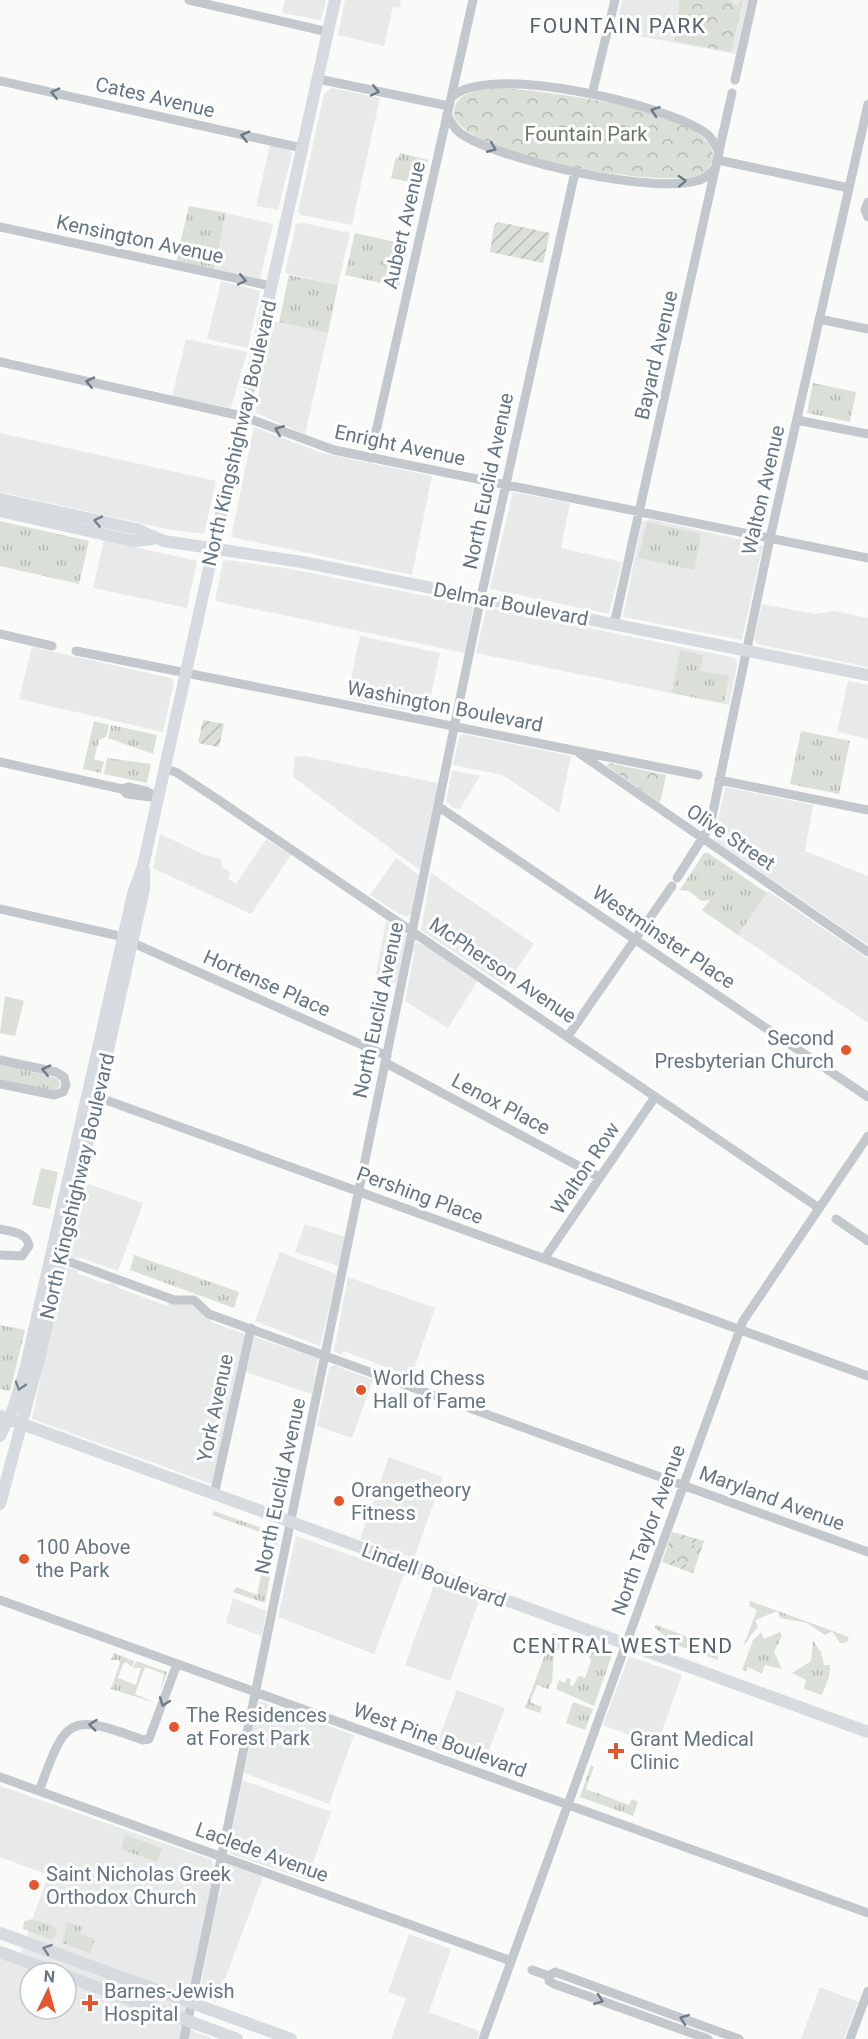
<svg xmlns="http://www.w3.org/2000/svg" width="868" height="2039" font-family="Roboto,sans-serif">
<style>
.built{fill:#e8e9e9;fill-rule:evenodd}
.grass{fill:url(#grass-tufts)}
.forest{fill:url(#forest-crowns)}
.garden{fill:url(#garden-furrows)}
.pitch{fill:#dadfd7}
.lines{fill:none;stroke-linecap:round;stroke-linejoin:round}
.minor{stroke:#c3c8cc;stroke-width:9}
.major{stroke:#d6dbdf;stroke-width:12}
.oneway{stroke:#6a7a87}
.oneway2{stroke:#768591}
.poi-dot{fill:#e4572e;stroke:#fff;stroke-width:2}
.labels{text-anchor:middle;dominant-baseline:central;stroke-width:6;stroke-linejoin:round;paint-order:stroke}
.street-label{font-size:20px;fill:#657683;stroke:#fff}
.park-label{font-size:20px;fill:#687a64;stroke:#fff}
.poi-label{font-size:20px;fill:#657683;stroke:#fff;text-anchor:start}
.neighbourhood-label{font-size:21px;letter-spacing:1.5px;fill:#57646e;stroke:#fff}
</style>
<defs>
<pattern id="grass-tufts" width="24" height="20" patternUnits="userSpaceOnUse" patternTransform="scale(1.5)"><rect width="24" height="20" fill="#dadfd7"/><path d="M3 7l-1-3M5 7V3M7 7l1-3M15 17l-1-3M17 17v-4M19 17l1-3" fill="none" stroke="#b4b9b4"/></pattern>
<pattern id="forest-crowns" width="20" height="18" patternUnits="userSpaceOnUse" patternTransform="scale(1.5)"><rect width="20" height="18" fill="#dadfd7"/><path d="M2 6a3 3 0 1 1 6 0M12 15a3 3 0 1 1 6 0" fill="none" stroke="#b4b9b4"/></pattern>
<pattern id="garden-furrows" width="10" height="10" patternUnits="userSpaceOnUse" patternTransform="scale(1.5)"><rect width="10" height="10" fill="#dadfd7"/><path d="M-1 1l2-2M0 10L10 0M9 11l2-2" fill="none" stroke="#b4b9b4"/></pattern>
</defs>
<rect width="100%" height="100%" fill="#fafaf8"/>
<path class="built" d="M285,0H326L321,20L282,13Z
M345,0H401L399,8L393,7L384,46L338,35Z
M622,0H748L736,54L615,32Z
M332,88L380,98L352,225L301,215L298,212L324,94Z
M270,145L289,150L292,154L278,210L256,206Z
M226,213L273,224L260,279L214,270Z
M303,223L350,233L338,285L285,273L296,224Z
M221,281L260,291L248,348L207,339Z
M275,321L328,333L305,434L256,413L263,364Z
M186,339L247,352L231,408L172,396Z
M254,427L322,453L432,476L412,575L231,537Z
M0,433L216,481L204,534L167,529L0,492Z
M513,492L570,503L561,548L622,562L609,614L490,589Z
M650,519L763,545L742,640L623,617L642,522Z
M104,540L197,561L187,608L93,588Z
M228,560L296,570L471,605L473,609L465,653L215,601L223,561Z
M762,604L815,614L834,611L868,618V667L757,644L754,639Z
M491,608L736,658L737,665L729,705L476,653L486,610Z
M360,636L440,653L427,714L347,698Z
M32,647L171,678L174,682L163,732L19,699Z
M848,681L868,685V739L837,732Z
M463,734L571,756L559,813L503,775L453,765L459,737Z
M304,756L438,783L421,871L293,777L295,757Z
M452,770L480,776L460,809L453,808L446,801Z
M725,787L813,805L805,851L868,876V945L714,840Z
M160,834L205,855L222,859L221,866L231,873L228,878L236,884L266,839L291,855L251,914L153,868Z
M396,858L420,876L412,912L408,916L399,914L370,895Z
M431,873L534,944L505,986L421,930Z
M768,891L868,959V1023L738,935Z
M386,921L406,936L396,984L376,974Z
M417,943L426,946L477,982L448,1028L405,1001L414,955L413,946Z
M83,1182L143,1203L118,1271L81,1258H72L68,1253Z
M305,1224L345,1237L338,1266L295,1252Z
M280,1252L337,1274L320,1346L255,1321Z
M66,1268L75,1269L79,1274L106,1284L114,1283L119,1288L167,1306L169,1303L193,1304L211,1319V1322L245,1334L212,1484L32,1419L63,1272Z
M348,1277L435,1308L411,1377L344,1351L341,1355L334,1351Z
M254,1337L318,1358L312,1394L246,1372Z
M334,1365L373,1380L352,1438L317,1426L329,1368Z
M389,1457L443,1477L414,1558L360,1539Z
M296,1536L404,1574L374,1654L278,1617Z
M434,1585L479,1601L450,1681L405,1665Z
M233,1598L266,1611L262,1636L226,1623Z
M629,1656L682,1675L657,1745L603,1725Z
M457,1690L505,1708L483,1766L435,1749Z
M260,1701L354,1735L329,1804L244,1773L256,1713Z
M242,1780L331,1812L307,1880L231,1854L229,1849Z
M0,1786L212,1860L214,1871L182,2027L214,2039H0V1958L17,1964L48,1875L0,1857ZM30,1973H66V2009H30Z
M227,1864L263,1877L216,2003L202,1998L200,1990L217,1898L220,1896L224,1867Z
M409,1934L451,1949L429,2012L479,2031L477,2039H391L406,1998L388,1992Z
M820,1987L858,2002L844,2039H801Z"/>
<path class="grass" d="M400,153L428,160L423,185L391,178L396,157L399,158Z
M189,206L226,213L214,270L176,262Z
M355,233L409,245L399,287L345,275Z
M289,275L338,285L328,333L279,322Z
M813,383L856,392L850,422L807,413Z
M0,521L89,541L79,584L0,566Z
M647,522L701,534L694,570L638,558Z
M680,650L703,655L700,671L729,676L724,703L672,693Z
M94,721L109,725L106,737L99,740L94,759L104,762L101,773L83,769Z
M111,725L157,735L153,754L108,738Z
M801,731L850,741L839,794L790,784Z
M107,758L151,764L147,783L104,774Z
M704,853H708L767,893L738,935L702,910L710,900L701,901L689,891L680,890Z
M0,1064L54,1077L59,1080L60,1085L55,1091L0,1080Z
M134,1255L239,1292L234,1308L130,1270Z
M0,1325L25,1330L10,1391L0,1389Z
M214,1511L273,1532V1539L277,1543L274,1559L264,1560L269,1535L212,1515Z
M262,1571L271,1572L265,1603L233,1592L236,1587L257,1595Z
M750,1601L849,1637L847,1642L840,1643L832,1631L825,1635L807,1623L780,1618L778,1611L755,1620L758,1626L744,1645L757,1610L749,1606Z
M656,1625L726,1651L725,1653L721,1654L717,1651L718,1660L657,1638L665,1636L655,1628Z
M761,1632L764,1639L780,1632L782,1636L774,1652L782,1669L765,1665L762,1674L748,1667L746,1671L742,1670L753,1640Z
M553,1633L567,1638L554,1655L552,1682L548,1689L537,1685L530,1702L542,1707L540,1713L525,1708Z
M813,1641L821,1652L824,1665H830L829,1677L822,1695L804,1689L806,1680L792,1673L811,1661Z
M583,1644L612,1655L594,1706L556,1689L559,1680L565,1683L567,1678L571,1679L570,1685L572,1687L579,1676L585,1678L591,1661L588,1654L581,1653Z
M114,1653L134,1661L132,1667L126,1662L123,1664L118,1678L136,1685L141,1668H133L136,1661L167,1672L160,1692L164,1674L145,1667L135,1694L156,1703L111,1689L120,1663L119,1660H111Z
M573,1702L593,1709L585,1730L566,1723Z
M591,1765L594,1767L586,1789L629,1805L632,1799L638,1802L633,1816L580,1797Z
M125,1835L162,1848L157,1862L121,1849Z
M33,1919L55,1927L57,1932L53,1940L23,1929L24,1921Z
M67,1922L83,1927L80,1934L95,1939L90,1953L62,1943Z"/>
<path class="forest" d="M680,0H729L738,7L740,0H743L731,52L674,41Z
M502,88C536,90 719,110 713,158C712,166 706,173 699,175C661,189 464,156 454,115C454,88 482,91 502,88Z
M609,763L666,775L660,803L607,766Z
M672,1532L704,1541L693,1573L662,1562Z"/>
<path class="garden" d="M498,222L550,233L543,263L490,252L494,226Z
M203,720L224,724L219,747L198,743Z
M676,1533L704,1541L693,1573L666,1563L670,1551L673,1559L681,1565L690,1564L697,1557V1549L690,1540L680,1539L672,1544Z"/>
<path class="pitch" d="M5,996L24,1001L15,1036L0,1033Z
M41,1168L58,1172L50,1209L32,1205Z"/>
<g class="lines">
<path class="minor" d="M189,0L328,32
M318,79L449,106
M735,80L753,0
M0,81L302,148
M592,94L615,0
M451,98C484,61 670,105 707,134C713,139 716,146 719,153
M447,114C450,121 454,128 460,133C498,160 660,197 702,179C708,176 712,172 716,167
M718,160L849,188
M868,202L865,210L868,217
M0,227L271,286
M819,319L868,329
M0,362L242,416L334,450L868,558
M797,420L868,434
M370,458L473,0
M614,625L732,93
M0,634L52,646
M76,651L698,775
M579,753L868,952
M0,762L122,789L128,787L146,791L158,798
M164,769L176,772L220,801L819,1208
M719,780L868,810
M122,789L127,794L158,798
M439,807L868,1097
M677,878L710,826L770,538L868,104
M0,909L115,935L387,1056
M568,1036L672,886
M0,1060L56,1072L64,1077L66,1085L63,1092L54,1095L0,1084
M386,1063L599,1177
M92,1095L868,1376
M836,1219L868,1241
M0,1229C12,1232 27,1232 29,1246L22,1256L0,1255
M56,1257L174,1300H194L209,1314L868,1552
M544,1259L655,1097
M214,1495L251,1328
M0,1600L868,1913
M0,1777L511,1961
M39,1791C66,1718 67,1712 143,1740L149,1739L177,1664
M532,1970L549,1976L555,1972L739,2039
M549,1976V1981L554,1984L708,2039
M184,2039L481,597L575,172
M483,2039L743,1321L868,1136
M850,2039L868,1991"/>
<path class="major" d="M0,499L136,529L164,541L302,562L868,675
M0,511L133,541L153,539
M0,1416L868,1732
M0,1436L13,1409L25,1370L133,894L143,866L335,0
M0,1504L40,1355L144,889V870
M0,1933L291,2039
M0,1952L58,1973
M66,1976L237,2039"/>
</g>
<defs><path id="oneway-chevron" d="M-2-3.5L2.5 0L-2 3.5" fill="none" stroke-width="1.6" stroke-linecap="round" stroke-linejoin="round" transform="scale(1.5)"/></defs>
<g class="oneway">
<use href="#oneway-chevron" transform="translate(375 91) rotate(12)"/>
<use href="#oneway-chevron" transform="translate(55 93) rotate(-167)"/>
<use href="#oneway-chevron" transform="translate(655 111) rotate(-161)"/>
<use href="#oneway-chevron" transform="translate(245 136) rotate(-167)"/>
<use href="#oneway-chevron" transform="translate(492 148) rotate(22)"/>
<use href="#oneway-chevron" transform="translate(682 181) rotate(-3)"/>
<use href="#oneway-chevron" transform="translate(242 280) rotate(12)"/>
<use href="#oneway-chevron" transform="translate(90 382) rotate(-167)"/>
<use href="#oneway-chevron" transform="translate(279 430) rotate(-158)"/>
<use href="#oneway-chevron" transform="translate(46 1070) rotate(-167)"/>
<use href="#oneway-chevron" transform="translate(164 1702) rotate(110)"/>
<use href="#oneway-chevron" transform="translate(93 1725) rotate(-174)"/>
<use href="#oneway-chevron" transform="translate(599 2000) rotate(20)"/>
<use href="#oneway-chevron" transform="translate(684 2019) rotate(-160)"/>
</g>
<g class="oneway2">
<use href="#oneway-chevron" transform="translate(98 521) rotate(-167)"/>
<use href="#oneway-chevron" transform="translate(20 1386) rotate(107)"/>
<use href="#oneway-chevron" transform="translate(47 1949) rotate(-161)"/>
</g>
<g class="poi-dot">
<circle cx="846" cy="1050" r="6"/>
<circle cx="361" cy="1390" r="6"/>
<circle cx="339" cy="1501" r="6"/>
<circle cx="24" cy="1559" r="6"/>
<circle cx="174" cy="1727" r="6"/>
<path d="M613 1742h6v6h6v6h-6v6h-6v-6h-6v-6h6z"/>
<circle cx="34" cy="1885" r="6"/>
<path d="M87 1994h6v6h6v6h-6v6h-6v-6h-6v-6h6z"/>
</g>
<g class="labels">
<g class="street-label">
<text transform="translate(155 97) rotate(13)">Cates Avenue</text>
<text transform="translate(404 225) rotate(-77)">Aubert Avenue</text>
<text transform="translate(140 239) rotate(12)">Kensington Avenue</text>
<text transform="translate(656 355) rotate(-77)">Bayard Avenue</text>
<text transform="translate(239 433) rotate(-77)">North Kingshighway Boulevard</text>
<text transform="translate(400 445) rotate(12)">Enright Avenue</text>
<text transform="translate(488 481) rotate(-78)">North Euclid Avenue</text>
<text transform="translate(763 490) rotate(-77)">Walton Avenue</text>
<text transform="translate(511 604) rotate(11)">Delmar Boulevard</text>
<text transform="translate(445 706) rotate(11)">Washington Boulevard</text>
<text transform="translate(731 837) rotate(34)">Olive Street</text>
<text transform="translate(664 937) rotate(34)">Westminster Place</text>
<text transform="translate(503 970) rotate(34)">McPherson Avenue</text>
<text transform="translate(267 983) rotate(24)">Hortense Place</text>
<text transform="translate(378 1010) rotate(-78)">North Euclid Avenue</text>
<text transform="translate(501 1104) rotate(28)">Lenox Place</text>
<text transform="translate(585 1168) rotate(-56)">Walton Row</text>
<text transform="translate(77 1186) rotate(-77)">North Kingshighway Boulevard</text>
<text transform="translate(420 1195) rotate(20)">Pershing Place</text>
<text transform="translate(215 1408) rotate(-78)">York Avenue</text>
<text transform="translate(280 1486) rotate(-78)">North Euclid Avenue</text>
<text transform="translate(772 1498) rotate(20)">Maryland Avenue</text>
<text transform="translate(648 1530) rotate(-70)">North Taylor Avenue</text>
<text transform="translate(434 1575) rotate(20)">Lindell Boulevard</text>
<text transform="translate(440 1740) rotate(20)">West Pine Boulevard</text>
<text transform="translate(262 1852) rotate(20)">Laclede Avenue</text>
</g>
<g class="park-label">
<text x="586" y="134">Fountain Park</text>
</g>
<g class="poi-label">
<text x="834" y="1038" text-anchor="end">Second<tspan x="834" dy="23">Presbyterian Church</tspan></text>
<text x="373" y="1378">World Chess<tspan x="373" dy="23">Hall of Fame</tspan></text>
<text x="351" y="1490">Orangetheory<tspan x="351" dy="23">Fitness</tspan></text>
<text x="36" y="1547">100 Above<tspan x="36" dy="23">the Park</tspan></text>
<text x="186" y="1715">The Residences<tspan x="186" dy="23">at Forest Park</tspan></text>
<text x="630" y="1739">Grant Medical<tspan x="630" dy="23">Clinic</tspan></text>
<text x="46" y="1874">Saint Nicholas Greek<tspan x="46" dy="23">Orthodox Church</tspan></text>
<text x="104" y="1991">Barnes-Jewish<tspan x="104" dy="23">Hospital</tspan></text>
</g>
<g class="neighbourhood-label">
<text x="618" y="26">FOUNTAIN PARK</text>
<text x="623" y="1646">CENTRAL WEST END</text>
</g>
</g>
<g transform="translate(48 1991) rotate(5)"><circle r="28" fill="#ffffff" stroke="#c1c8cd" stroke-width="1.5"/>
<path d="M0-4.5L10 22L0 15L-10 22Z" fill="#e4572e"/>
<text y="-9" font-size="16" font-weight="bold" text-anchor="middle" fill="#657683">N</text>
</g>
</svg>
